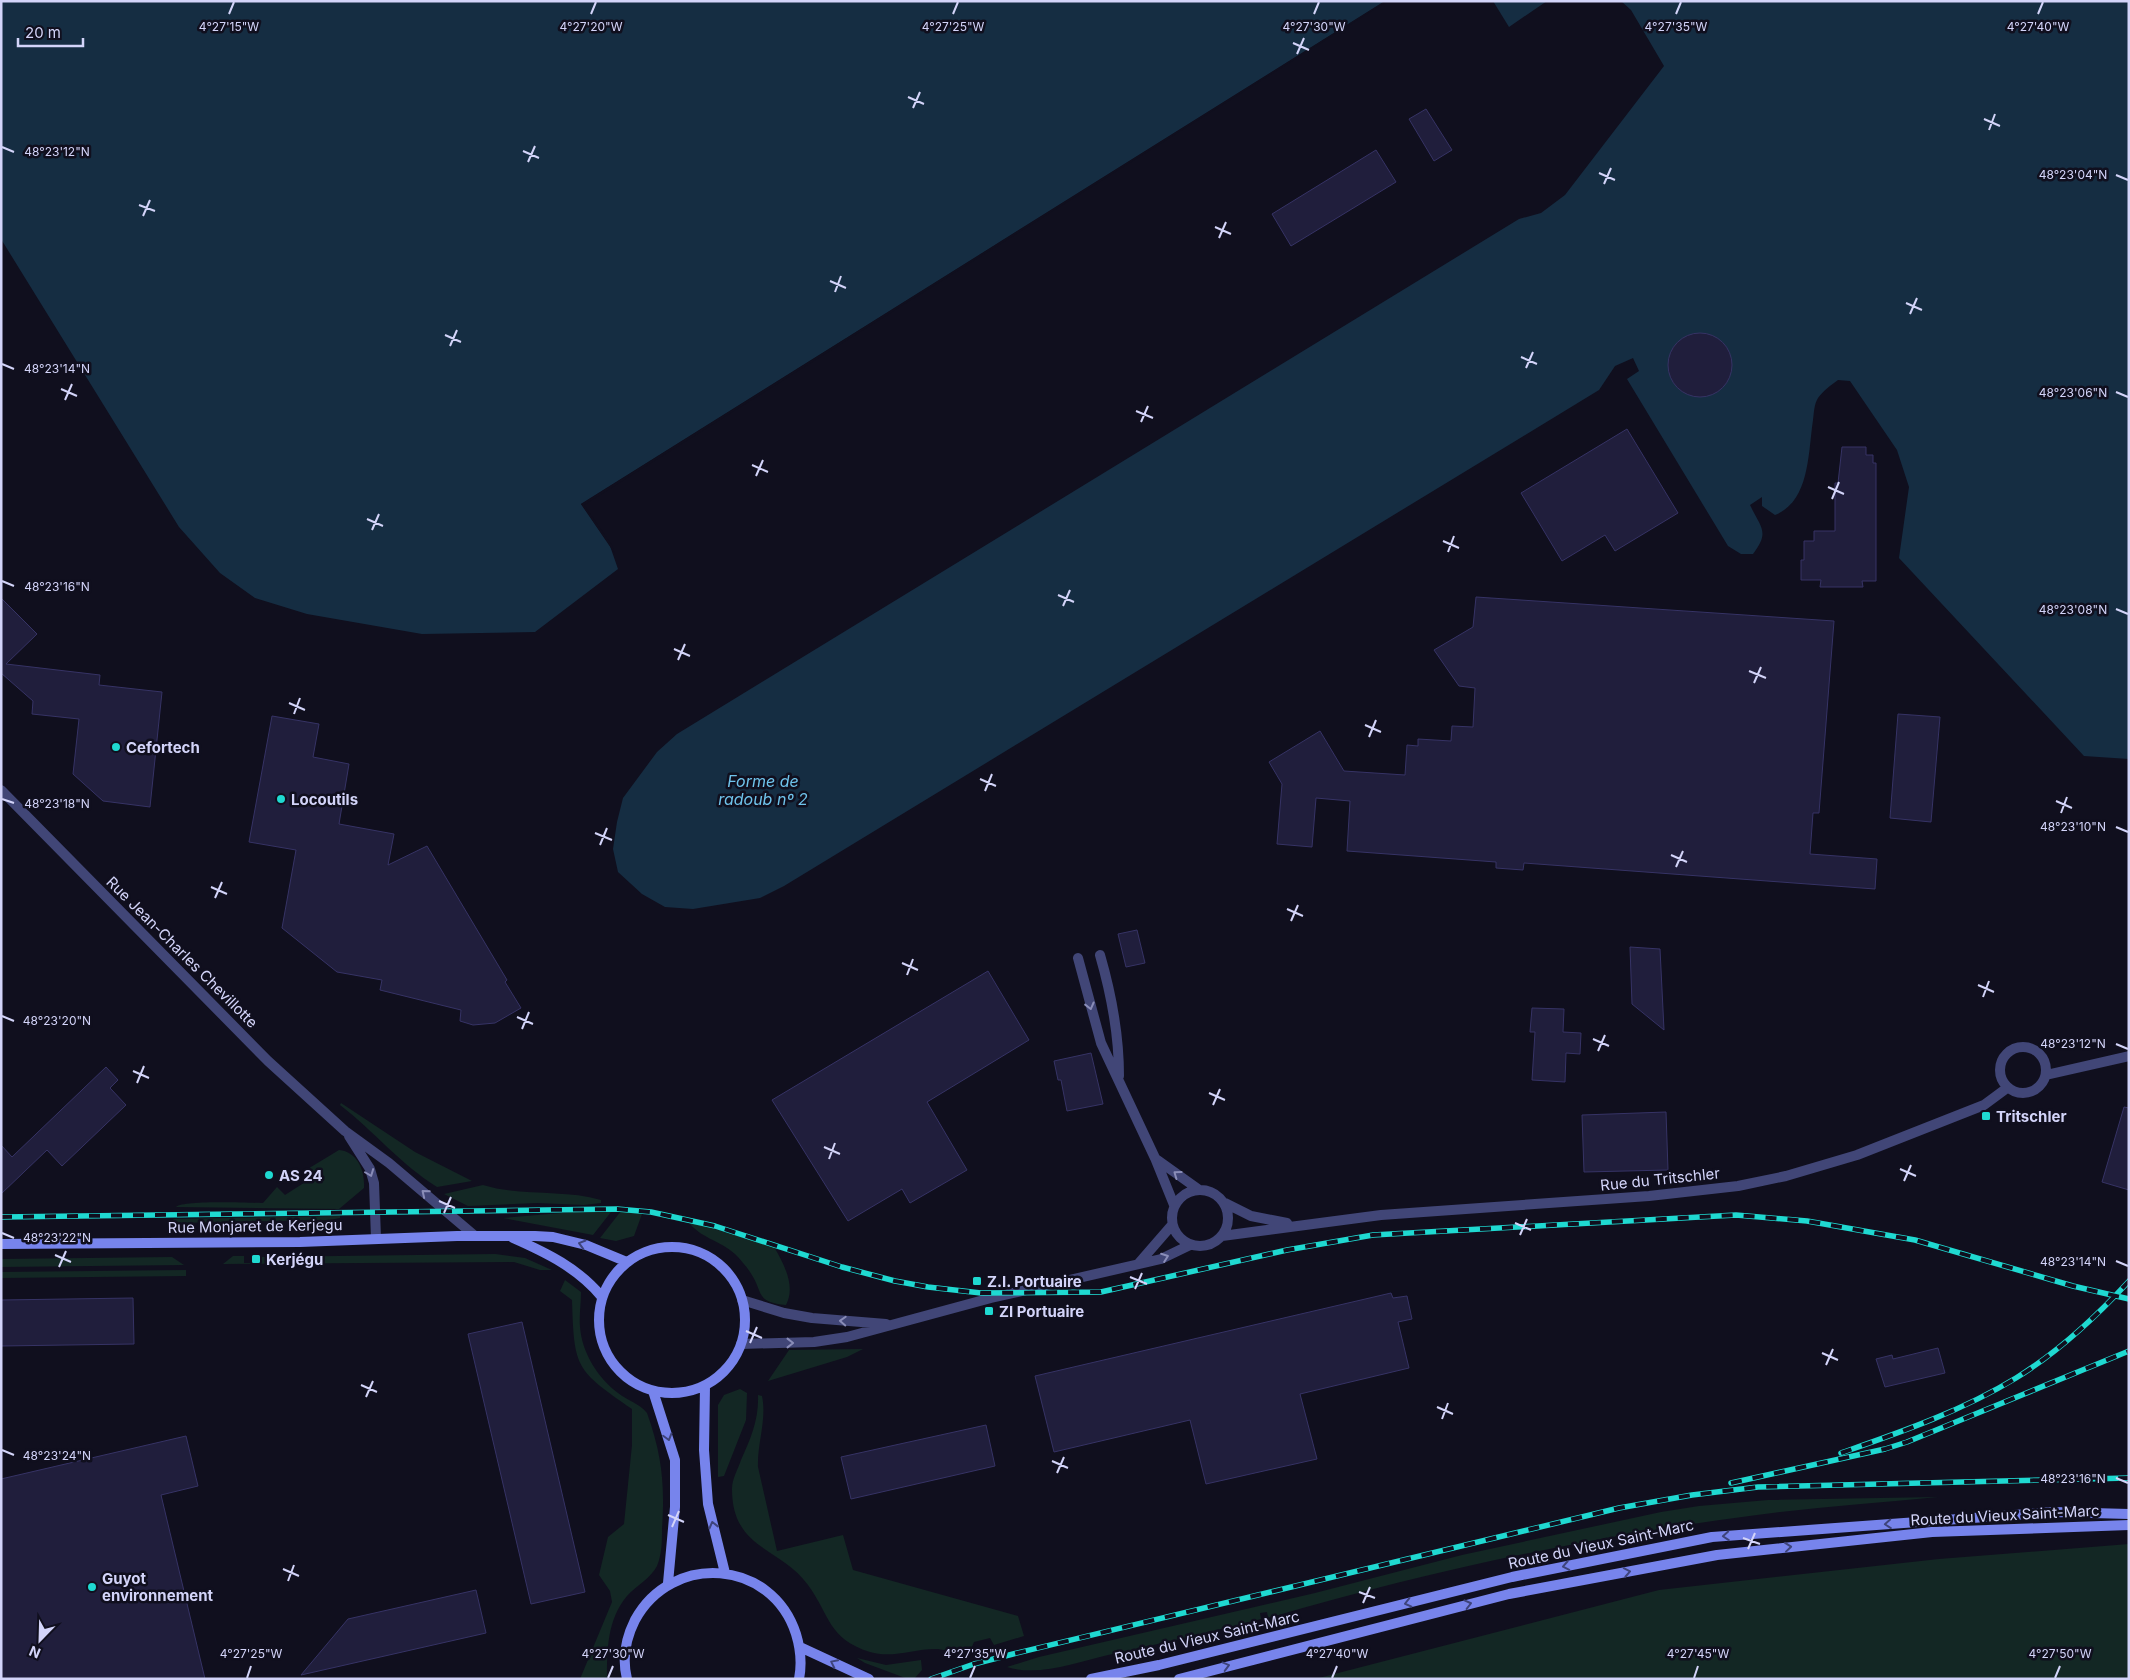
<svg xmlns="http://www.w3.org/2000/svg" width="2130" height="1680" font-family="Inter,sans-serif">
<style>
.green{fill:#132724}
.water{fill:#152d42}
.pier{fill:#100f1e}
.building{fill:#201e3c;stroke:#363365}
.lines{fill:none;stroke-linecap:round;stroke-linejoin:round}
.street{stroke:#414677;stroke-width:10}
.secondary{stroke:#7784ec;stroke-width:10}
.rail-casing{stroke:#1fd9d1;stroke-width:5.5}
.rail{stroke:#100f1e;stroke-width:4;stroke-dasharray:11;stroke-linecap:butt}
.oneway{stroke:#8a8db8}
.oneway2{stroke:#3e447b}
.ticks{fill:none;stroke:#d3d4f9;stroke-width:2}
.poi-dot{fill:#1fd9d1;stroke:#100f1e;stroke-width:2}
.labels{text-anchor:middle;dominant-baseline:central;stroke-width:5;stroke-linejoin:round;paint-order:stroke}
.poi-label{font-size:15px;font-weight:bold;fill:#d3d4f9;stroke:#100f1e;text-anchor:start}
.street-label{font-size:15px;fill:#d3d4f9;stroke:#100f1e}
.water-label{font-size:16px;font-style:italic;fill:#6fc3eb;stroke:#100f1e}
.ticks-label{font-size:12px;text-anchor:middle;fill:#d3d4f9;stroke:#100f1e;stroke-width:5;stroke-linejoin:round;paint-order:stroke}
</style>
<rect width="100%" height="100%" fill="#100f1e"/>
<path class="green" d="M341,1103L415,1152L472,1181L437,1187C400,1164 374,1131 340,1105Z
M339,1150C358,1152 365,1171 364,1188L339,1209L176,1207C184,1200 248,1203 263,1203L277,1187L285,1195L310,1179L306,1170Z
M483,1185C522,1197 563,1189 601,1200V1203L584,1205L537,1203L468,1206L444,1194Z
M621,1211L642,1214L634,1236L616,1241L600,1238Z
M573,1212H611L593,1235L503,1218Z
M340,1216V1218L330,1220L175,1223L173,1219Z
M688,1221L774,1247C784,1264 796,1286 786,1305C754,1302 764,1292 750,1272C746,1266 740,1259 735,1254C721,1241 698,1237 688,1221Z
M495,1254L525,1258L552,1270H540L514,1262L223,1264L233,1256H244V1263H259V1257Z
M172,1257L184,1265L1,1267V1259Z
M186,1270V1276L1,1278V1272Z
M565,1280L581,1292C581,1304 579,1316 580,1327C582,1353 598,1378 618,1393C628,1401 639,1403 647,1413C662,1455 665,1484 662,1529C662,1541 662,1554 657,1566C651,1578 636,1586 627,1596C607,1620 607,1650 607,1679H580L612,1602L610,1591L599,1575L608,1537L624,1524L632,1445V1409C576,1370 574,1369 572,1300L560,1291Z
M863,1349L847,1357L768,1381L789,1350Z
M740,1389L747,1393L746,1420L724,1476L718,1477V1405L724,1395Z
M758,1395L762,1396C767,1419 757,1444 758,1467L777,1551L843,1535L853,1570L1018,1616L1024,1636L994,1645L990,1638L974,1642L968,1656C958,1654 948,1650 938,1649C915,1648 893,1659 870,1652C828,1639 830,1615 808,1585C781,1547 732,1550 732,1489C732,1479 738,1469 741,1460C751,1438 759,1419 758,1395Z
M1938,1497C1878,1503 1817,1507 1757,1515C1592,1536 1429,1571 1268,1618L1267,1612L1260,1613L1261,1619C1210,1632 1160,1644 1108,1655C1077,1662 1039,1677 1007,1667L1039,1657L1315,1593L1462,1555L1661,1512L1699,1506L1768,1500Z
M2129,1544V1679H1315L1659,1590L1939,1559Z
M857,1658L886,1665L921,1660L922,1670L914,1679H908L865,1663Z"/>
<path class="water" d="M1,1H1385L581,504L610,546L618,569L535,632L422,634L307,614L255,598L220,573L179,527L1,239Z
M1493,1H1547L1509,27Z
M1621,1H2129V759L2084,756L1899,558L1909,487L1897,450L1850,381L1838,380C1831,385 1823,391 1818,398C1814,404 1814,413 1813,420C1808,453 1810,501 1775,515L1762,506V497L1750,505C1761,528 1770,532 1753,554H1741L1728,546L1627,379L1639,371L1633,358L1615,366L1599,390L784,886L760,898L693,909L665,907L642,894L618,872L613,849L617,822L623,798L657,752L677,734L1519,219L1541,213L1565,195L1664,66L1631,10Z"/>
<path class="pier" d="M1385,1H1388L584,505L612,545L615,554L581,504Z"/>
<path class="building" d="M1426,109L1452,150L1434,161L1409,119Z
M1376,150L1396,182L1291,246L1272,214Z
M1668 365a32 32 0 1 1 64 0a32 32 0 1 1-64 0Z
M1627,429L1678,513L1615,551L1605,535L1562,561L1521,493Z
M1842,447H1866V455H1873V463H1876V581H1862L1863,587H1820L1821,580H1801V560H1804V541H1814V531H1835V483H1838Z
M1476,597L1834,621L1819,813H1813L1810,854L1877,859L1875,889L1524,863L1523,870L1496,868V862L1347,851L1350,801L1316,798L1312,847L1277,844L1282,784L1269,762L1320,731L1344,771L1405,775L1407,745L1418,746V739L1451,741L1452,726L1473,727L1475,688L1459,686L1434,650L1473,627Z
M1,598L37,634L6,664L100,675L99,685L162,692L150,807L103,801L73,774L79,719L32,714L33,701L1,673Z
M1898,714L1940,717L1931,822L1890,818Z
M272,716L319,724L313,757L349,764L339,824L394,834L388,865L427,846L507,980L505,982L521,1008L495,1023L473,1025L460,1021L461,1010L380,990L382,980L337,972L282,928L296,850L249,842Z
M1137,930L1145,963L1126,967L1118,934Z
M1630,947L1660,949L1664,1030L1632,1004Z
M988,971L1029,1040L927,1102L967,1170L910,1203L902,1189L848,1221L772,1100Z
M1532,1008L1564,1009L1563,1032L1581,1033L1580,1054L1566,1053L1565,1082L1532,1080L1535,1032H1530Z
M1091,1053L1103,1104L1067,1111L1061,1080H1058L1054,1061Z
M106,1067L118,1080L110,1088L126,1105L62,1166L47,1150L1,1194V1145L12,1157Z
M2124,1107L2129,1108V1190L2102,1182Z
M1666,1112L1668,1170L1584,1172L1582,1115Z
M1391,1293L1393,1298L1407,1296L1412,1319L1398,1322L1409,1368L1300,1394L1317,1459L1206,1484L1190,1420L1054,1452L1035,1376Z
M133,1298L134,1344L1,1346V1300Z
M522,1322L585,1592L531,1604L468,1334Z
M1938,1348L1945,1373L1885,1387L1876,1359L1892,1355L1893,1359Z
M986,1425L995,1466L851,1499L841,1457Z
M186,1436L198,1486L161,1495L205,1679H1V1479Z
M476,1590L486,1633L301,1675L348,1619Z"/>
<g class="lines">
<path class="street" d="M1,790L268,1061L345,1131L389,1163L475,1236
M1100,955C1111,993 1119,1036 1119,1076
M1078,958L1101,1043L1155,1158L1174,1205
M2000 1070a23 23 0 1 1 46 0a23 23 0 1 1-46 0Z
M2046,1075L2129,1056
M349,1136L370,1169L374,1183L376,1238
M1156,1159L1198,1189
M1172 1218a28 28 0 1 1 56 0a28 28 0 1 1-56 0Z
M1225,1203L1251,1216L1287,1223
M1222,1236L1381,1215L1649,1196L1738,1186L1786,1176L1857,1155L1984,1105L2007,1088
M1139,1263L1172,1225
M742,1300L784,1313L812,1318L886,1324
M741,1344L814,1342L847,1337L991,1298L1161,1259L1190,1245"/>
<path class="secondary" d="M513,1238C547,1253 578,1268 602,1297
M1,1244L300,1242L457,1236H535L553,1237L586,1245L627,1262
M599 1320a73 73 0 1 1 146 0a73 73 0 1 1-146 0Z
M705,1386L704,1450L708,1504L725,1573
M653,1391L675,1460V1507L668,1583
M800,1647L869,1679
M627,1679C622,1659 626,1638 635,1620C672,1552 772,1559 796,1634C800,1647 802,1664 799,1679
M1091,1679L1159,1665L1512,1577L1712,1537L2054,1512L2129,1514
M1179,1679L1509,1594L1717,1555L1932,1532L2129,1525"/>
<g class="rail-casing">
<path id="rail" d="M1,1217L617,1209L651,1212L715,1226L842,1267L895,1281L928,1287L981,1293L1101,1292L1287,1250L1373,1235L1736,1215L1807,1221L1915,1240L2073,1286L2129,1299
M1841,1453C1901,1432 1962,1411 2016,1378C2058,1352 2095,1318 2129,1281
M1731,1483L1885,1449L1907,1442L2129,1351
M931,1679L974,1664L1013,1654L1619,1508L1692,1495L1758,1487L2129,1478"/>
</g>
<use href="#rail" class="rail"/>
</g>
<defs><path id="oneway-chevron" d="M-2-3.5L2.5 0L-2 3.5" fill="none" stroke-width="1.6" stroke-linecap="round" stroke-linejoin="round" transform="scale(1.25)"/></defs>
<g class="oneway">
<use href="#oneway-chevron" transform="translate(1090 1006) rotate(76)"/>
<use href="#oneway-chevron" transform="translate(370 1173) rotate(69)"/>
<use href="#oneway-chevron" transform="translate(1177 1174) rotate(-144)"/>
<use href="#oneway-chevron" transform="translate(425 1193) rotate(-141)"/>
<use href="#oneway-chevron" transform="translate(1165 1257) rotate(-20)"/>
<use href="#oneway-chevron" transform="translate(843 1321) rotate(-177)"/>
<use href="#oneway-chevron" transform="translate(790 1343)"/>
</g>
<g class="oneway2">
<use href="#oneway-chevron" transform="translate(582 1244) rotate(-164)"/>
<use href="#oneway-chevron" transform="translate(668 1437) rotate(74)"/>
<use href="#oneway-chevron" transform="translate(1888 1524) rotate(176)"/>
<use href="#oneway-chevron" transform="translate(713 1525) rotate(-104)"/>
<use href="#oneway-chevron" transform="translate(1726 1536) rotate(176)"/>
<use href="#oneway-chevron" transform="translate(1788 1547) rotate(-6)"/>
<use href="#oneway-chevron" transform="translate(1566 1566) rotate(169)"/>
<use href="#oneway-chevron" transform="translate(1627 1572) rotate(-11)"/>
<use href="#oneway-chevron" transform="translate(1408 1603) rotate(166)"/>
<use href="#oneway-chevron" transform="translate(1468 1604) rotate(-14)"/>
<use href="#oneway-chevron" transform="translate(834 1663) rotate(-154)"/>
<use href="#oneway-chevron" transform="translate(1226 1666) rotate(-15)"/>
</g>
<path class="ticks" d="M229,14L234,2M591,14L596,2M953,14L958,2M1314,14L1319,2M1676,14L1681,2M2038,14L2043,2M1293,43L1309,50M1297,54L1304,38M908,97L924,104M913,108L920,92M1984,119L2000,126M1989,130L1995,114M2,147L14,152M523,151L539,158M528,162L535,146M1599,173L1615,180M2116,175L2128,180M1604,184L1611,168M139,205L155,211M143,216L150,200M1215,227L1231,234M1219,238L1226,222M830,281L846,288M835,292L841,276M1906,303L1922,310M1910,314L1917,298M445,335L461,342M450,346L457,330M1521,357L1537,364M2,364L14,369M1526,368L1533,352M61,389L77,396M2116,392L2128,397M65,400L72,384M1136,411L1153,418M1141,422L1148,406M752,465L768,472M756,476L763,460M1828,487L1844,494M1832,499L1839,482M367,519L383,526M372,530L379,514M1443,541L1459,548M1448,552L1454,536M2,581L14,586M1058,595L1074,602M1063,606L1070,590M2116,609L2128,614M674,649L690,656M678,660L685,644M1749,671L1766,678M1754,683L1761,667M289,703L305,710M294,714L300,698M1365,725L1381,732M1369,737L1376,720M980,779L996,786M985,791L992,774M2,799L14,803M2056,801L2072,808M2061,813L2067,797M2116,827L2128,832M595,833L612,840M600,845L607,828M1671,855L1687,862M1676,867L1683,851M211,887L227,894M215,898L222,882M1287,909L1303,916M1291,921L1298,905M902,963L918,970M907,975L913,959M1978,985L1994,992M1983,997L1989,981M2,1016L14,1021M517,1017L533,1024M522,1029L529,1012M1593,1039L1609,1046M2116,1044L2128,1049M1598,1051L1605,1035M133,1071L149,1078M137,1083L144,1066M1209,1093L1225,1100M1213,1105L1220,1089M824,1147L840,1154M829,1159L835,1143M1900,1169L1916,1176M1904,1181L1911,1165M439,1201L455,1208M444,1213L451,1197M1515,1223L1531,1230M2,1233L14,1238M1520,1235L1527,1219M55,1255L71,1262M2116,1261L2128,1266M59,1267L66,1251M1130,1277L1147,1284M1135,1289L1142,1273M746,1331L762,1338M750,1343L757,1327M1822,1353L1838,1360M1826,1365L1833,1349M361,1385L377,1392M366,1397L373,1381M1437,1407L1453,1414M1442,1419L1448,1403M2,1450L14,1455M1052,1461L1068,1468M1057,1473L1064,1457M2116,1478L2128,1483M668,1515L684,1522M672,1527L679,1511M1743,1538L1760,1544M1748,1549L1755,1533M283,1569L299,1576M288,1581L294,1565M1359,1592L1375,1598M1363,1603L1370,1587M247,1678L251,1666M608,1678L613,1666M970,1678L975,1666M1332,1678L1337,1666M1694,1678L1698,1666M2055,1678L2060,1666"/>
<g class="poi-dot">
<circle cx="116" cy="747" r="5"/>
<circle cx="281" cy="799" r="5"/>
<rect x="1981" y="1111" width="10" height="10" rx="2.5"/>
<circle cx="269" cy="1175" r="5"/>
<rect x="251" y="1254" width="10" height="10" rx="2.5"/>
<rect x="972" y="1276" width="10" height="10" rx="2.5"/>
<rect x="984" y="1306" width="10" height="10" rx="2.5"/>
<circle cx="92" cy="1587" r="5"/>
</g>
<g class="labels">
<g class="poi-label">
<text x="126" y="747">Cefortech</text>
<text x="291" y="799">Locoutils</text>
<text x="1996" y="1116">Tritschler</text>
<text x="279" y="1175">AS 24</text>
<text x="266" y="1259">Kerjégu</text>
<text x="987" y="1281">Z.I. Portuaire</text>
<text x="999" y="1311">ZI Portuaire</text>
<text x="102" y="1578">Guyot<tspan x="102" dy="17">environnement</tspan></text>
</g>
<g class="street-label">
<text transform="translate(182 952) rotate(45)">Rue Jean-Charles Chevillotte</text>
<text transform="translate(1660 1179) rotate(-6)">Rue du Tritschler</text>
<text transform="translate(255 1226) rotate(-1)">Rue Monjaret de Kerjegu</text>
<text transform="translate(2005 1515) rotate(-3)">Route du Vieux Saint-Marc</text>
<text transform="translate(1601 1544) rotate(-12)">Route du Vieux Saint-Marc</text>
<text transform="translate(1207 1637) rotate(-13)">Route du Vieux Saint-Marc</text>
</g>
<g class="water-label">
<text x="763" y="781">Forme de<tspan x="763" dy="18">radoub nº 2</tspan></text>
</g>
</g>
<g class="ticks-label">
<text x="591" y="31">4°27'20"W</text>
<text x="229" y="31">4°27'15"W</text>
<text x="953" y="31">4°27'25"W</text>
<text x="1314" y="31">4°27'30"W</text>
<text x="1676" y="31">4°27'35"W</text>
<text x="2038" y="31">4°27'40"W</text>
<text x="57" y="156">48°23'12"N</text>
<text x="2073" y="179">48°23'04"N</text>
<text x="57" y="373">48°23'14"N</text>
<text x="2073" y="397">48°23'06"N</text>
<text x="57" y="591">48°23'16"N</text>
<text x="2073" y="614">48°23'08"N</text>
<text x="57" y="808">48°23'18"N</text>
<text x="2073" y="831">48°23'10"N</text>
<text x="57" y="1025">48°23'20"N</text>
<text x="2073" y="1048">48°23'12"N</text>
<text x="57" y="1242">48°23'22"N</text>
<text x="2073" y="1266">48°23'14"N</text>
<text x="57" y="1460">48°23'24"N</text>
<text x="2073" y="1483">48°23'16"N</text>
<text x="251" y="1658">4°27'25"W</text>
<text x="613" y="1658">4°27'30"W</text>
<text x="975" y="1658">4°27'35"W</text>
<text x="1337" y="1658">4°27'40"W</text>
<text x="1698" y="1658">4°27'45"W</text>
<text x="2060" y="1658">4°27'50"W</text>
</g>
<rect width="2130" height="1680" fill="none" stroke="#d3d4f9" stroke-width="5"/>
<g transform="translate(40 1640) rotate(203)" stroke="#100f1e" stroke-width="4" paint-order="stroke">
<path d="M0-4L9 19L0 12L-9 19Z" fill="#d3d4f9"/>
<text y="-8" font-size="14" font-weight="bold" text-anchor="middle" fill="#d3d4f9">N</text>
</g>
<path d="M18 38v8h65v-8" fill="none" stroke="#d3d4f9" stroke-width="2.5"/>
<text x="25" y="38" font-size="15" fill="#d3d4f9" stroke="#100f1e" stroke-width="4" paint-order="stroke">20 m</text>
</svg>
